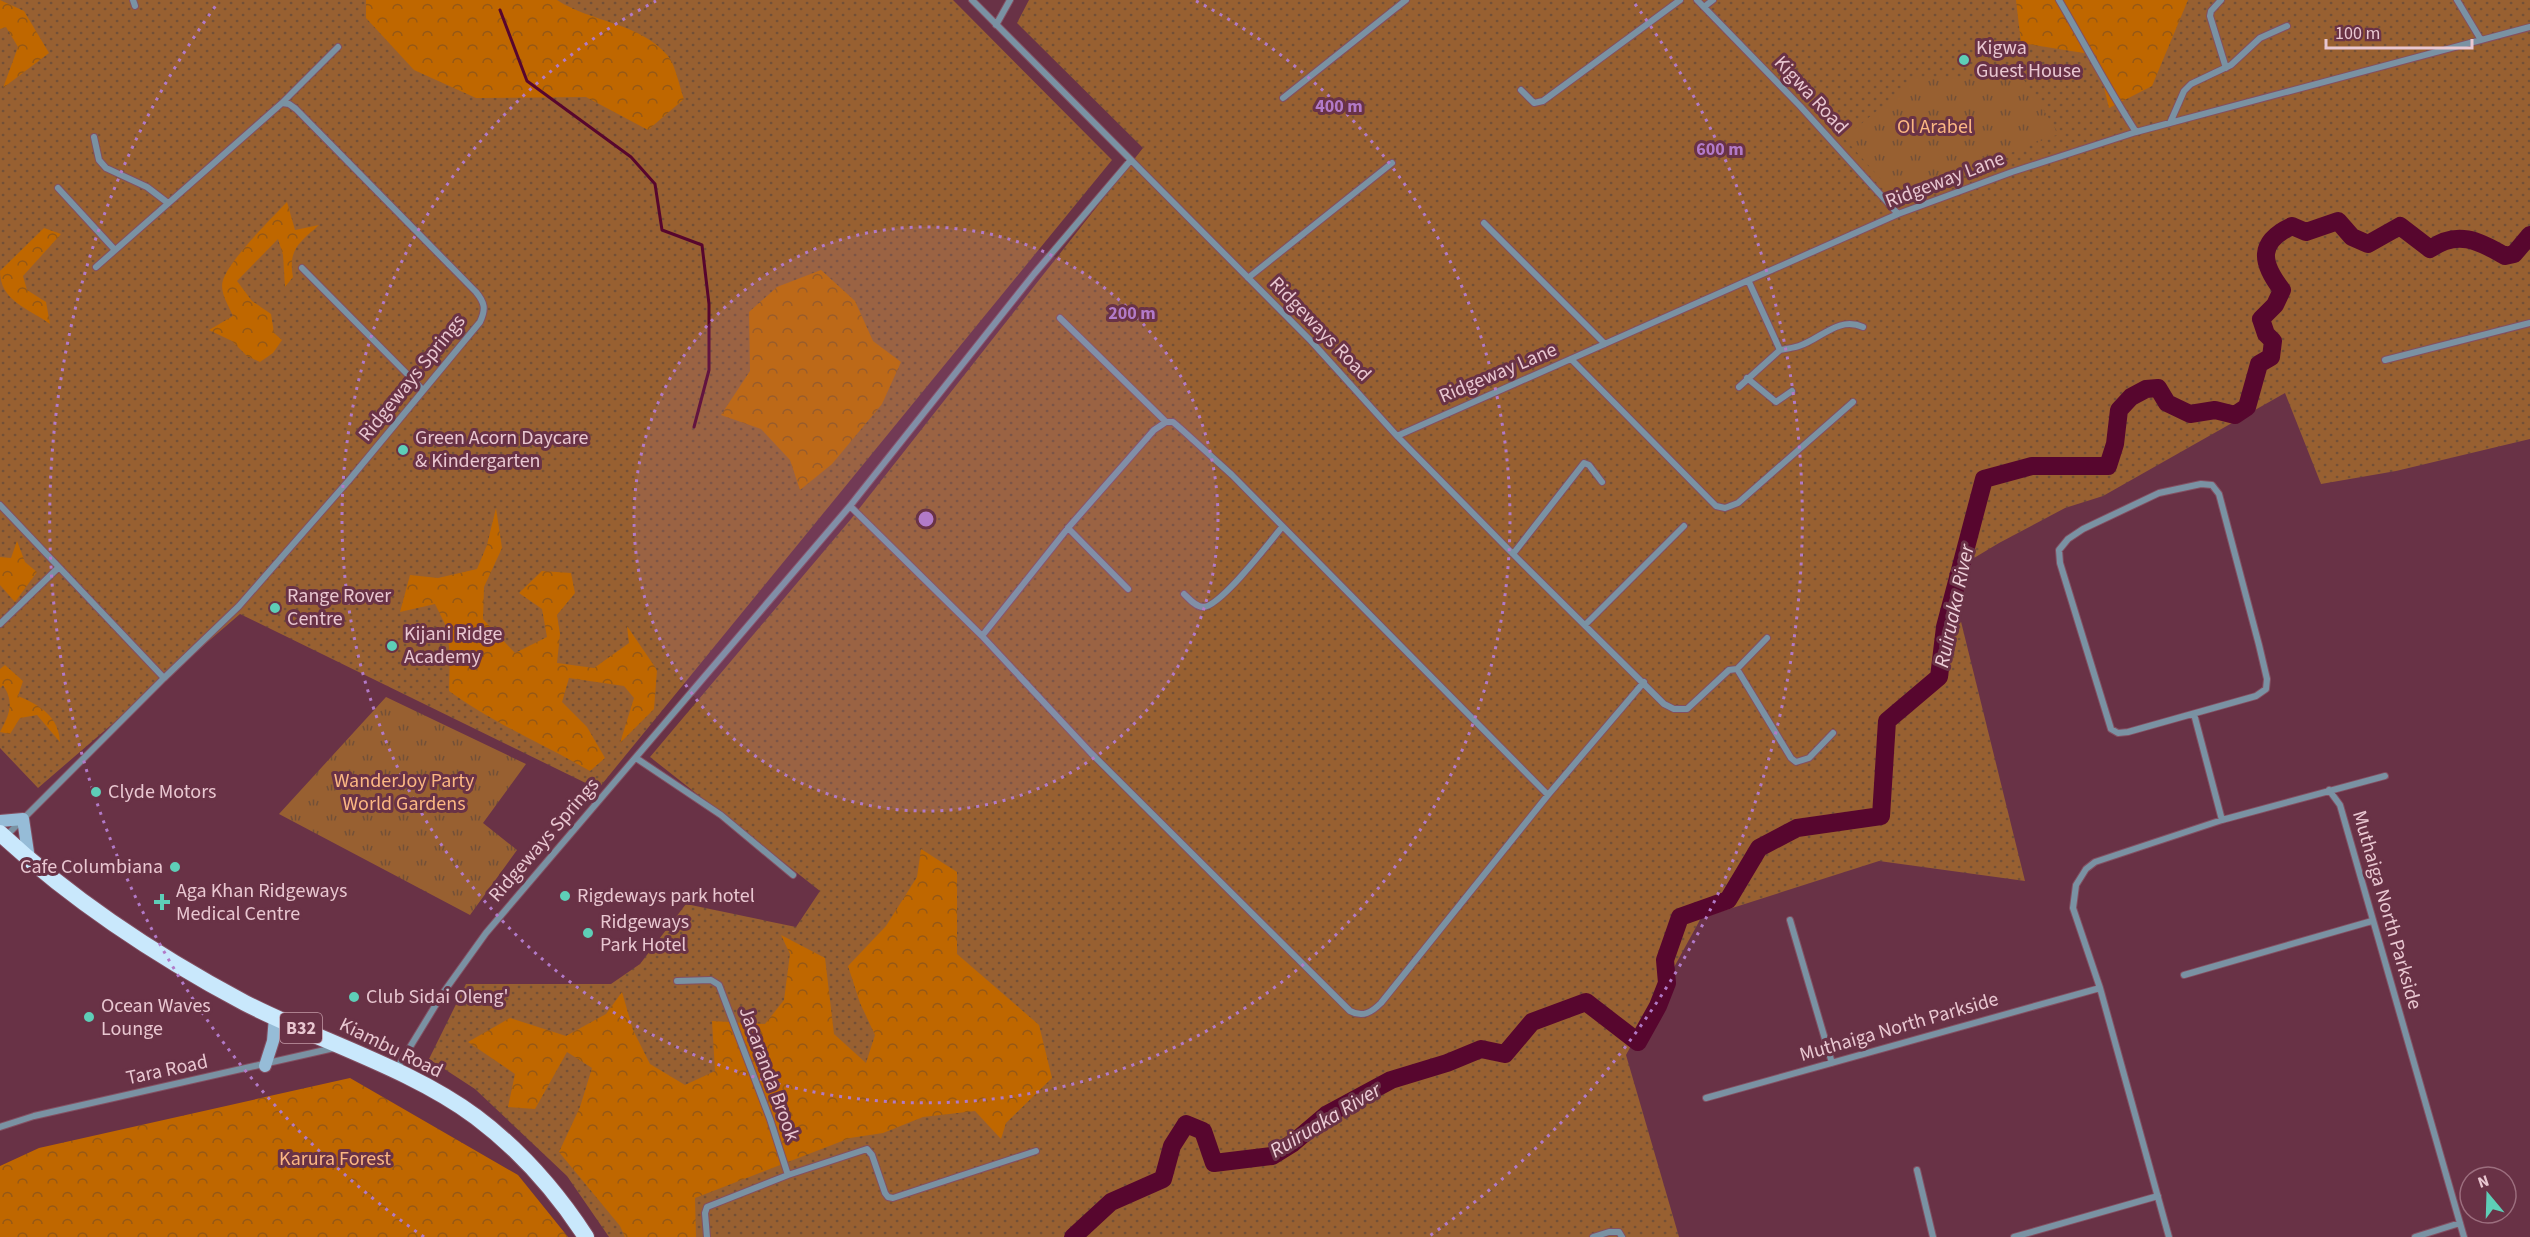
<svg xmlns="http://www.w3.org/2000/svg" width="2530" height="1237" font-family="'Source Sans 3',sans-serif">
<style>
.grass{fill:url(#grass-dots)}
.forest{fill:url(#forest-crowns)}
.park{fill:url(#park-tufts)}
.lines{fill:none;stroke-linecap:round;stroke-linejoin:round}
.stream{stroke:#57062e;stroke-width:3}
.river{stroke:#57062e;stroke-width:18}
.minor-casing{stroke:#835062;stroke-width:8}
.secondary-casing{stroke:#835062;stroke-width:14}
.trunk-casing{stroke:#835062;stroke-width:18}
.minor{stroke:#7a92a3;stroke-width:6}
.secondary{stroke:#96bcd7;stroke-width:12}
.trunk{stroke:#c9e8fc;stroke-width:16}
.ring{fill:none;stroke:#b27ac8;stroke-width:3;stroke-dasharray:3 6}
.poi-dot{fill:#5eceb7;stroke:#693246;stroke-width:2}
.labels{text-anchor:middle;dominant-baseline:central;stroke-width:6;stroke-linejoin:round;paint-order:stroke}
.shield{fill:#693246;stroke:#c39aa7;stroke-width:1.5}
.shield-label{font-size:18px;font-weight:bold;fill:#e9c7d1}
.poi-label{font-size:20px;fill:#e9c7d1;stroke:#693246;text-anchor:start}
.street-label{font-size:20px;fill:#e9c7d1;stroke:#693246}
.park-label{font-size:20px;fill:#fbb783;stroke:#693246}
.water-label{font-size:21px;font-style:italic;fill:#eed0d9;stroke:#693246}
.centre{fill:#b27ac8;stroke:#693246;stroke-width:3}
.ring-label{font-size:18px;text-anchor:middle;font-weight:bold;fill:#b27ac8;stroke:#693246;stroke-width:6;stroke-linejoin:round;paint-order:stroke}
</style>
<defs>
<pattern id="grass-dots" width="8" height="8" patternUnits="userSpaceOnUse" patternTransform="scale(1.5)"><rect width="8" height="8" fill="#986031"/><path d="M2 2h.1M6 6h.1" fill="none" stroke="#735037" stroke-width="1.8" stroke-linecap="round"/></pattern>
<pattern id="forest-crowns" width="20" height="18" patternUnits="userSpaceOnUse" patternTransform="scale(1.5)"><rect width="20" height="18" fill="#bf6700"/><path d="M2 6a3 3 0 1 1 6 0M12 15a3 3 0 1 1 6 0" fill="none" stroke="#955816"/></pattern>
<pattern id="park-tufts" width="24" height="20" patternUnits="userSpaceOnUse" patternTransform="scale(1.5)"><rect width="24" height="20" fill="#986031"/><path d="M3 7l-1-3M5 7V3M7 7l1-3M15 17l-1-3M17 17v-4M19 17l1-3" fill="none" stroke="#735037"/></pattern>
</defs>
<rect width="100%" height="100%" fill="#693246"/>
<path class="grass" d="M0,0H953L1112,160L598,789L240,614L38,788L0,748Z
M1029,0H2530V439L2396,471L2321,484L2285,393L2103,496L2065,508L1999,543L1949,573L2025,881L1879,861L1701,918L1626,1055L1679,1237H609L567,1176L475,1089L429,1059L466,984H611L640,964L686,904L796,927L820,891L650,757L851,519L1143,148L1017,23Z"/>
<path class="forest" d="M0,0L24,11L49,53L3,88L18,47L6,27L0,29Z
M366,0H557C590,22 641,23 668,56C675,64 680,88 684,99L648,130L586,97L476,98L414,70L366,18Z
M2016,0H2188L2152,86L2109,108L2096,55L2021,43Z
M287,202L295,230L319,225C299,243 288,249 293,277L285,287L283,255L278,239L237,281L252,301L271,314L274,333L282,340L273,353L260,362L247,356L232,341L209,330L233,316C229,306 219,292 223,280C231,258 270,220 287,202Z
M44,228L61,234L23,276L27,290L46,302L50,324C28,308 0,301 0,271Z
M821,270L855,301L873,341L901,362L882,404L832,464L800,490L790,460L761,429L721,415L750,371L749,312L777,287Z
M496,508L502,548L484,587L483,619L515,653L547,637L542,609L519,593L542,571L571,573L575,593L557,615L560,634L557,663L594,668L629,643L627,626L657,670L654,709L620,743L634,698L624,686L569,678L562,702L587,727L605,758L590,771C543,744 493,723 449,691L450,654L446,626L435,604L400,612L410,575L438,578L477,569L487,545Z
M17,541L25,562L37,572L15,602L0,585V557L11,558Z
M5,665L23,681L18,696C40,705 59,717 60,742L37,715L20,718L10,734L0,732C9,715 15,703 3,685L0,688V669Z
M921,849L957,872V954L1039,1025L1052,1078L1006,1123L1001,1139L975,1111L923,1117L883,1133L850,1138L695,1198L696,1237H625L620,1226L559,1152L580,1107L592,1068L567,1052L535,1109L508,1107L515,1074L468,1042L510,1018L566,1036L606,1014L622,992L633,1030L650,1064L685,1085L715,1071L712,1021L765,1024L784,1000L790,954L781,935L825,958L834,1034L866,1063L875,1035L860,1003L848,966L886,926L917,877Z
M350,1078L518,1175L568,1237H0V1166L39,1148Z"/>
<path class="park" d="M1918,77L2024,80L2059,134L1897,197L1844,138Z
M386,697L526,764L483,823L517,850L470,915L279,814Z"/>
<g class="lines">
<path class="stream" d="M500,10L527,81L631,157L655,184L662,230L702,245L709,304V370L694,427"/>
<path class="river" d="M1073,1237L1111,1202L1163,1179L1172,1146L1186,1124L1203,1131L1214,1163L1272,1156L1293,1143L1326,1115L1391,1080L1447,1063L1481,1049L1505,1054L1532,1022L1586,1002L1638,1042L1658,1006L1667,983L1665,960L1680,917L1728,900L1759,848L1797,828L1881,816L1887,721L1939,677L1945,627L1984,479L2032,466H2108L2115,444L2119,410L2131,397L2146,389L2158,388L2167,403L2190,414L2215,410L2235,415L2247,407L2259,364L2271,357L2273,341L2266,334L2261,319L2275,305L2282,290C2261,263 2257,242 2292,226L2306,232L2338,221L2352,237L2368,244L2400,226L2430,249C2457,230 2478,240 2505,256L2514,254L2530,235"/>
<g class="minor-casing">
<path id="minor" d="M133,0L135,6
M972,0L1311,341L1397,436L1513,554L1664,704L1674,709H1687L1729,670L1737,669L1791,758L1796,762L1809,758L1833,733
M1697,0L1800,106L1898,214
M2059,0C2085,44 2108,89 2136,132
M2221,0L2211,11L2210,16L2226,68
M2457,0L2481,40
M1704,7L1713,0
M996,25L1010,0
M1521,90L1534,103L1543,101L1680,0
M1283,98L1406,0
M2170,123L2184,91L2191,84L2231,65L2260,38L2287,26
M94,137L99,160L106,168L147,187L168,203
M1130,161L1034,274L850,506L982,636L1091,753L1350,1011C1363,1018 1372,1012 1381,1003L1548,795L1644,682
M58,188L115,250
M1484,223L1605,344
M96,267L282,103L338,47
M302,268L423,390
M1248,278L1392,163
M1060,318L1166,422H1173L1180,428L1232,475L1548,795
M1780,350C1786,349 1793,348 1799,346C1821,339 1838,316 1863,327
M1571,359L1716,506L1725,508L1738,503L1853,402
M2385,360L2530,323
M1747,378L1776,402L1792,391
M1739,387L1780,350L1749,282
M1397,436L1898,214L2012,172L2136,132L2530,27
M2201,484L2212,485L2219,494L2259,645L2267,679L2266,689L2256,696L2128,732L2118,733L2111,729L2060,563L2059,550L2068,539L2083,529L2159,493Z
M0,505L164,678L6,836
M1068,528L1128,589
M1513,554L1584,463L1589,465L1602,482
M1184,594C1189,599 1196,607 1203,607C1220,607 1270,542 1282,527
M0,624L58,568
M1585,625L1684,526
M982,636L1068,528L1154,430L1166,422
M1737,669L1767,638
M164,678L239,606L350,479L480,322C486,309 485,303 476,292L296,109L289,104L282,103
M2194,714L2222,820
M636,758L721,815L793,875
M2329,790L2340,805L2464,1237
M1790,920L1832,1063
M2184,975L2372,921
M677,981L711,980L719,985L770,1119L788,1175L707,1207L705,1213L707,1237
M396,1070L443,993L486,933L850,506
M1706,1098L2100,988
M0,1127L34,1116L334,1048
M1917,1170L1933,1237
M788,1175L867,1149L872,1155L885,1193L888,1197L893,1198L1036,1151
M1593,1237L1609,1232H1619L1622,1237
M2014,1237L2158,1196
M2169,1237L2100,988L2073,908L2076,885L2086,869L2095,862L2116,855L2222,820L2385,776
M2415,1237L2460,1223"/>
</g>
<g class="secondary-casing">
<path id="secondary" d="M0,821L23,819L29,859
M265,1066L273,1041L275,1017"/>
</g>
<g class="trunk-casing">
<path id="trunk" d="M0,833C73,901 157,956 245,1003C319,1041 410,1068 476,1117C520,1150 556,1191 586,1237"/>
</g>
<use href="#minor" class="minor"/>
<use href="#secondary" class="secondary"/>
<use href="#trunk" class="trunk"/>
</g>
<circle cx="926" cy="519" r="292" fill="#b27ac8" fill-opacity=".12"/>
<g class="ring">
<circle cx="926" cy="519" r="292"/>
<path d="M1196 1A584 584 0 1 1 656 1"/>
<path d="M424 1237A876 876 0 0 1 217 4M1635 4A876 876 0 0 1 1428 1237"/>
</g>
<g class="poi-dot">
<circle cx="1964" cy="60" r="6"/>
<circle cx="403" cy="450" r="6"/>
<circle cx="275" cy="608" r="6"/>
<circle cx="392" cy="646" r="6"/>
<circle cx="96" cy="792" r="6"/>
<circle cx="175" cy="867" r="6"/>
<circle cx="565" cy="896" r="6"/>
<path d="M159 893h6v6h6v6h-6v6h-6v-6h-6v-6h6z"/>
<circle cx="588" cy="933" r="6"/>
<circle cx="354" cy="997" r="6"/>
<circle cx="89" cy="1017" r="6"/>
</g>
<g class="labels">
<rect class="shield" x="280" y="1013" width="42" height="30" rx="4.5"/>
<g class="shield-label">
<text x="301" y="1028">B32</text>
</g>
<g class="poi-label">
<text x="1976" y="48">Kigwa<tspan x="1976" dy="23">Guest House</tspan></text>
<text x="415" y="438">Green Acorn Daycare<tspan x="415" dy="23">&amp; Kindergarten</tspan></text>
<text x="287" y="596">Range Rover<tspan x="287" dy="23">Centre</tspan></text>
<text x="404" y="634">Kijani Ridge<tspan x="404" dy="23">Academy</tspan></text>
<text x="108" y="792">Clyde Motors</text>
<text x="163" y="867" text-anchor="end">Cafe Columbiana</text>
<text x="176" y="891">Aga Khan Ridgeways<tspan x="176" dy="23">Medical Centre</tspan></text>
<text x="577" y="896">Rigdeways park hotel</text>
<text x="600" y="922">Ridgeways<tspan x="600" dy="23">Park Hotel</tspan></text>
<text x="366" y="997">Club Sidai Oleng'</text>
<text x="101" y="1006">Ocean Waves<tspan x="101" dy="23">Lounge</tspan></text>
</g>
<g class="street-label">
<text transform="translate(1811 95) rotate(47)">Kigwa Road</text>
<text transform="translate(1945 180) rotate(-21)">Ridgeway Lane</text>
<text transform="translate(1320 329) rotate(46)">Ridgeways Road</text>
<text transform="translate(1498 373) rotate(-23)">Ridgeway Lane</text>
<text transform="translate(412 378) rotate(-51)">Ridgeways Springs</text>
<text transform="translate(544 840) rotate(-49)">Ridgeways Springs</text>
<text transform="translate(2387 910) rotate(74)">Muthaiga North Parkside</text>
<text transform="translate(1899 1027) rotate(-16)">Muthaiga North Parkside</text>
<text transform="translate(391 1048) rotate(26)">Kiambu Road</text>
<text transform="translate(167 1070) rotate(-12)">Tara Road</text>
<text transform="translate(769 1074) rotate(70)">Jacaranda Brook</text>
</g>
<g class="park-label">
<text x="1935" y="127">Ol Arabel</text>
<text x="404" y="781">WanderJoy Party<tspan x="404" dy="23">World Gardens</tspan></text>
<text x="335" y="1159">Karura Forest</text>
</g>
<g class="water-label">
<text transform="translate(1954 606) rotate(-78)">Ruiruaka River</text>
<text transform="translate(1325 1120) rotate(-31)">Ruiruaka River</text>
</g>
</g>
<circle cx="926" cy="519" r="9" class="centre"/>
<g class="ring-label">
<text x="1339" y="112">400 m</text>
<text x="1720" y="155">600 m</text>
<text x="1132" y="319">200 m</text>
</g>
<g transform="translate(2488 1195) rotate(341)"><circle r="28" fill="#693246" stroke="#9c6e7e" stroke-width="1.5"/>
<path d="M0-4.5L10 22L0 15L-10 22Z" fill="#5eceb7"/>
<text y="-9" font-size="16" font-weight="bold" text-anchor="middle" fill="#e9c7d1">N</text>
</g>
<path d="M2326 39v9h146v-9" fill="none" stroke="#e9c7d1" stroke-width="3"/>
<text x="2335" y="39" font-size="18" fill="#e9c7d1" stroke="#693246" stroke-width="4.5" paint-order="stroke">100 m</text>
</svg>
